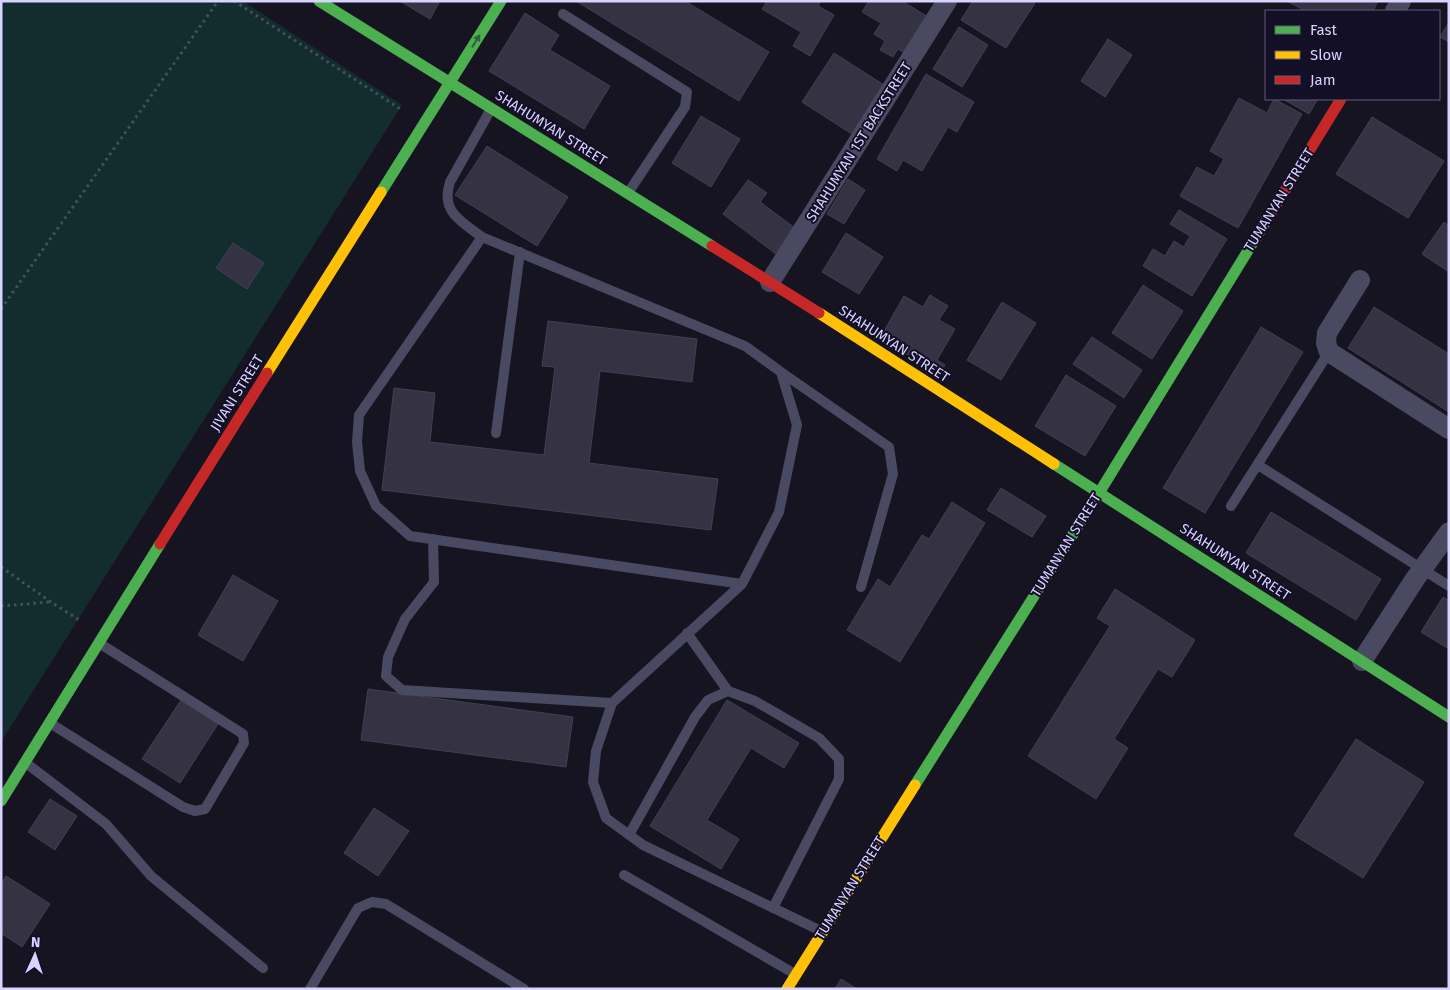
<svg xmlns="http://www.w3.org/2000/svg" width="1450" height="990" font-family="'Fira Sans',sans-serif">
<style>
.green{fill:#132c2d}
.building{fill:#343243;stroke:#433f54}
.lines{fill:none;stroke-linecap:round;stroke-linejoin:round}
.path{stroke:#44505f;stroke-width:3;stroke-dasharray:2.5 4;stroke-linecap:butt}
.lane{stroke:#4a4962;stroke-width:10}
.street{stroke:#4a4962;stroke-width:20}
.fast{stroke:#4caf50;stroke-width:11}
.slow{stroke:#ffc107;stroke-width:11}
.jam{stroke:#c62828;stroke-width:11}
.oneway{fill:#305f3b}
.labels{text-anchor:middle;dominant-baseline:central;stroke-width:4;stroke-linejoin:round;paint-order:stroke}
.street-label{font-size:14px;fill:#d9d4ff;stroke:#130f26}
</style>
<rect width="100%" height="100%" fill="#161421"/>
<path class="green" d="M1,1H243L402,105L1,742Z"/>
<path class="building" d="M400,1H440L430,19Z
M576,1H685L769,52L739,101Z
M767,1H821L818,6L834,15L810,56L793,46L801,32L762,9Z
M869,1H902L928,17L906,54L898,49L893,57L880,50L885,41L874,34L881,23L862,12Z
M973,1H1033L1035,3L1006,48L961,20Z
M1287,1H1378L1373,11H1305Z
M525,13L559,35L550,50L610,86L584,129L489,71Z
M1449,22V42L1440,37Z
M959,27L988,45L962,87L933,69Z
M1108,39L1132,55L1105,97L1081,81Z
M834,53L884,85L852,134L802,102Z
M926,74L974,102L957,132L948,127L922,171L903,160L897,171L877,159Z
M1239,98L1267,113L1274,99L1302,114L1238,228L1180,196L1197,167L1214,176L1224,159L1210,151Z
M1283,99H1318L1309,114Z
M701,116L740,139L711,187L672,163Z
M1372,117L1444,161L1408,218L1336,174Z
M487,146L568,197L537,246L455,195Z
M848,179L865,190L844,224L827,214Z
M748,180L767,193L760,202L795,228L776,254L723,214Z
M1179,210L1227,239L1192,296L1143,266L1153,249L1165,256L1174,241L1184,247L1190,236L1170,224Z
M1444,222L1449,226V272L1422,254Z
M846,233L883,257L859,294L822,272Z
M233,243L264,263L247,289L216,268Z
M1143,285L1183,311L1152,359L1112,333Z
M930,295L948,306L939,320L955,329L937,360L945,365L940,374L880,338L904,296L923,307Z
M1002,302L1036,323L1001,380L967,360Z
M1374,307L1449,354V412L1348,348Z
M548,321L697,339L692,382L600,371L589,463L718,479L711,530L382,490L394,388L435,393L430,442L544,455L555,367L542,366Z
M1261,327L1303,352L1205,513L1163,488Z
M1092,337L1142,370L1124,398L1073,364Z
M1066,375L1116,406L1085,456L1035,426Z
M1001,488L1046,516L1032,537L987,510Z
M952,502L985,523L900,662L847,630L878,579L890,587L922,535L929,539Z
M1271,512L1381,579L1356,620L1246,553Z
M233,575L278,601L243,661L198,635Z
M1115,589L1195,640L1172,677L1158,669L1114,739L1128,748L1096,799L1028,756L1110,626L1097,618Z
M1443,597L1449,601V649L1421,632Z
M368,689L573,717L566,767L361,740Z
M181,700L218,724L180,783L142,759Z
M727,700L799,743L784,768L751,748L707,820L739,839L721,869L650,826Z
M1356,739L1424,782L1363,878L1294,835Z
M50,799L77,816L55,850L28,832Z
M374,808L409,831L378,876L344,853Z
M6,876L50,904L22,947L1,933V884Z
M841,979L857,989H835Z"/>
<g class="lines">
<path class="path" d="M234,1L402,110
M1,309L218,1
M1,567L51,602L81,621
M1,606L50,602"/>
<path class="lane" d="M563,14L687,92L685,107L628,193
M491,109L450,182C440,212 462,222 482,237L745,346L781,372L797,425L779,512L742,584L612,703L596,751L593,782L606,818L643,845L821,931
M482,237L359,415L357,442L360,471L376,506L410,536L742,584
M781,372L889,447L893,474L861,587
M496,433L520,252
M1258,465L1449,586
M1231,506L1329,352
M433,539L434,582L405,619L388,657L386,676L402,690L612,703
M687,633L728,691
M50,723L183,807L195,811L205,809L244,743L243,734L99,643
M26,763L106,824L151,876L263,968
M629,835L695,717L708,700L728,691L755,701L819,738L839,759V779L773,908
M624,875L795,974
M310,989L358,908L372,902L386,904L524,989"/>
<path class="street" d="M1395,11L1401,1
M1360,280L1327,333L1326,343L1329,352L1449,429
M770,282L947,1
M1362,661L1415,579L1449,532"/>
<path class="fast" d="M319,1L712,246
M381,192L501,1
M1054,464L1449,717
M915,785L1099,493L1268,218
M1,801L160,544"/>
<path class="slow" d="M819,313L1054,464
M267,373L381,192
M787,989L915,785"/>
<path class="jam" d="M1268,218L1341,99
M712,246L819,313
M160,544L267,373"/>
</g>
<defs><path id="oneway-solid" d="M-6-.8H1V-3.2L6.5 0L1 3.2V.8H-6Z" transform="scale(1.25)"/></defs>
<use class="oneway" href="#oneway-solid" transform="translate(476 41) rotate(-58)"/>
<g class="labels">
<g class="street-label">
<text transform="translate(551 128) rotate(32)">SHAHUMYAN STREET</text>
<text transform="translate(859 142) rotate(-58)">SHAHUMYAN 1ST BACKSTREET</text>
<text transform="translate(1279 200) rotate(-58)">TUMANYAN STREET</text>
<text transform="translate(894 344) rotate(33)">SHAHUMYAN STREET</text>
<text transform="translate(237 393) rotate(-58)">JIVANI STREET</text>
<text transform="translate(1066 545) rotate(-58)">TUMANYAN STREET</text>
<text transform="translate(1235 562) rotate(33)">SHAHUMYAN STREET</text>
<text transform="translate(850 888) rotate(-58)">TUMANYAN STREET</text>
</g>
</g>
<rect width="1450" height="990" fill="none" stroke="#d9d4ff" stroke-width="5"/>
<rect x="1265" y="10" width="175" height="90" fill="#130f26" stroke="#625e7d"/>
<rect x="1275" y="26" width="25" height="8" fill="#4caf50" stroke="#625e7d"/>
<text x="1310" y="35" font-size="15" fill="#d9d4ff">Fast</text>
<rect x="1275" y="51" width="25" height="8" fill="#ffc107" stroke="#625e7d"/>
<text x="1310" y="60" font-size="15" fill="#d9d4ff">Slow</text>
<rect x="1275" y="76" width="25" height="8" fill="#c62828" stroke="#625e7d"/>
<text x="1310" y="85" font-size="15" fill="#d9d4ff">Jam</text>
<g transform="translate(35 955) rotate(3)" stroke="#130f26" stroke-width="4" paint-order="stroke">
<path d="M0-4L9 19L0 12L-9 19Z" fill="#d9d4ff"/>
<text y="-8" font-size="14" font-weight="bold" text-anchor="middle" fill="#d9d4ff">N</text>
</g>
</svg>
